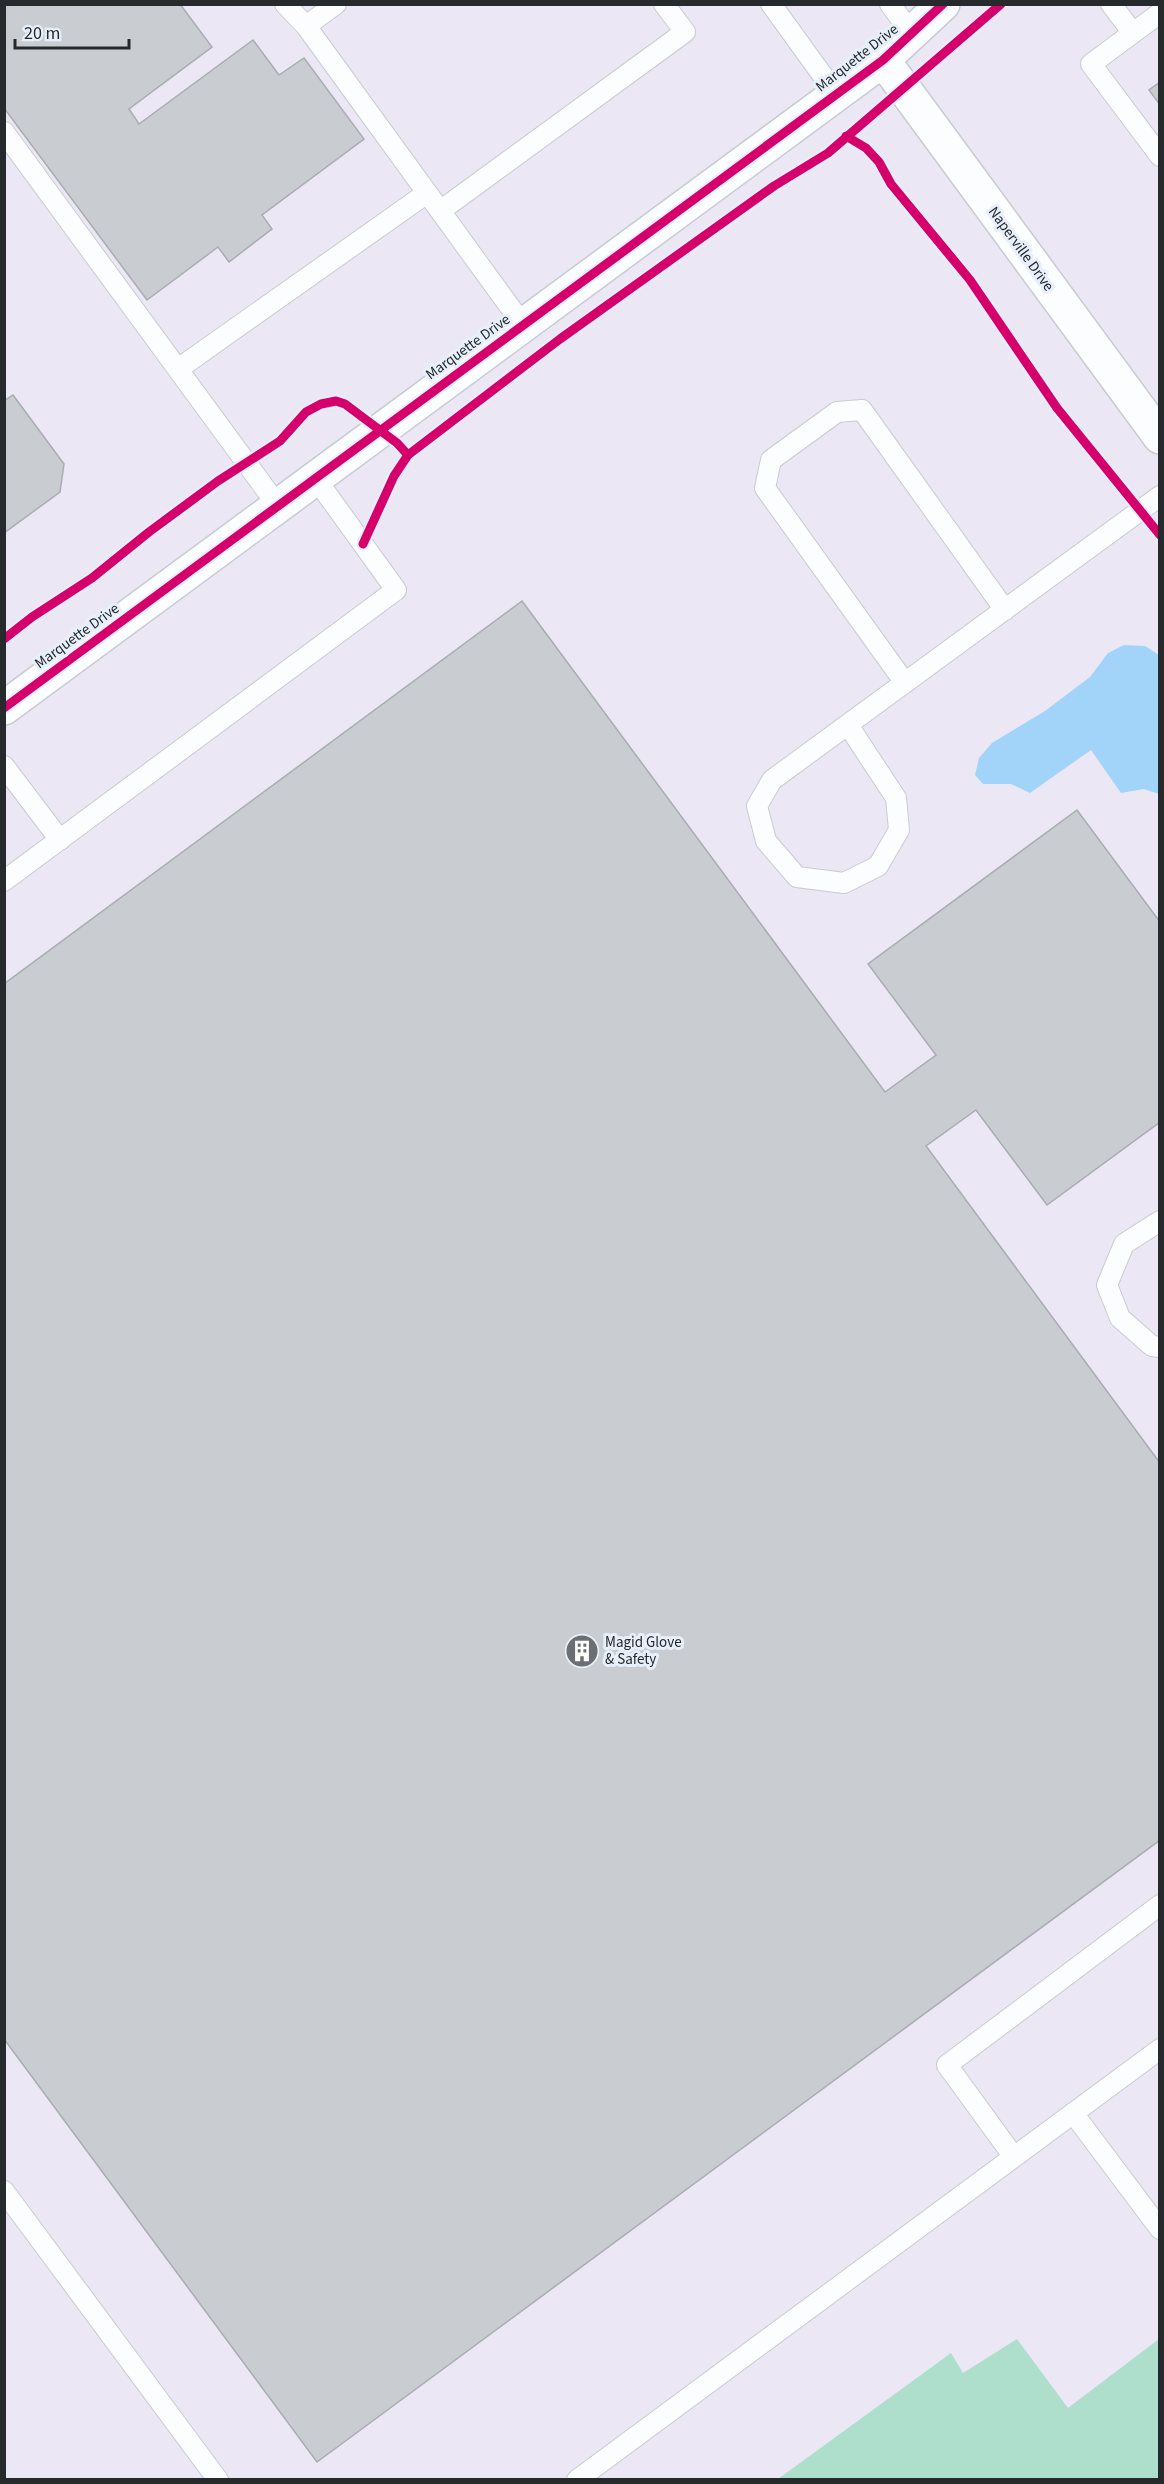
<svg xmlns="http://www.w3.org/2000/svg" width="1164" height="2484" font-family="'Source Sans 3',sans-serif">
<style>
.industrial{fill:#ebe7f5}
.green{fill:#aedecc}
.water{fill:#a2d4fa}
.building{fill:#c9cdd2;stroke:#a9acb1;stroke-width:1.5}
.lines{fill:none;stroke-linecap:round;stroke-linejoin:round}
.lane-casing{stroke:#c8ccd0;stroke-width:22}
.street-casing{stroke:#c8ccd0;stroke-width:36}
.lane{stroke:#fcfdfe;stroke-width:20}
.street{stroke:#fcfdfe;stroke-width:33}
.cycleway-casing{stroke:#e7f0fa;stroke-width:13}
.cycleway{stroke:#d6006c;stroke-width:9}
.labels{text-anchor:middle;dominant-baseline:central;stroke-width:6;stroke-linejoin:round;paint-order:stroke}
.street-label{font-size:15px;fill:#262a2d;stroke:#e7f0fa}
.poi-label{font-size:15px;fill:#262a2d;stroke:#e7f0fa;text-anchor:start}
</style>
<rect width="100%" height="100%" fill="#ebf0f6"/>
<path class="industrial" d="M5,5H1159V2479H5Z"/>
<path class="green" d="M1017,2339L1068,2408L1159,2339V2479H778L951,2353L963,2373Z"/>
<path class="water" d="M1124,645L1145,646L1159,655V794L1144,789L1121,793L1091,750L1030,793L1011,784H983L975,775L979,758L992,743L1045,711L1090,677L1108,653Z"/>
<path class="building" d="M4,4H180L212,47L129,109L139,124L253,40L279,75L304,58L364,139L262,215L272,229L229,262L218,247L147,300L4,108Z
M1160,82V105L1149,90Z
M13,395L64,464L60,492L4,533V401Z
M522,601L885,1092L936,1055L868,964L1077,810L1160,922V1122L1047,1205L976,1110L926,1146L1160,1463V1840L317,2462L4,2039V984Z"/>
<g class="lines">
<g class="lane-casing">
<path id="lane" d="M285,4L306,26
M336,4L306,26L523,325
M771,4L836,94
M890,4L912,34
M1111,4L1133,33
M1160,13L1091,64L1160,156
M4,132L278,506
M440,211L685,32L664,4
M178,369L427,193
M905,683L765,488L771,460L837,412L862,410L1005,610
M848,725L896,798L899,830L878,866L844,883L797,877L766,841L757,806L772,780L1160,496
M4,766L60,840
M4,881L396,590L316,479
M1160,1221L1124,1244L1107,1285L1120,1318L1152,1346L1160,1347
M1073,2113L1160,2229
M1014,2157L947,2065L1160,1905
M4,2191L218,2480
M577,2480L1160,2049"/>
</g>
<g class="street-casing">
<path id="street" d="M883,60L1160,437
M4,708L883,60L943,4"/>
</g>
<use href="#lane" class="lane"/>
<use href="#street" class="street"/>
<g class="cycleway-casing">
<path id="cycleway" d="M846,136L866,148L879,162L891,184L970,280L1057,408L1160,535
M363,544L394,476L408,455L560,339L774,186L828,153L1001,4
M4,639L32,617L92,578L149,532L218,481L280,441L306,412L321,404L336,401L345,404L397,443L408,455
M4,708L883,60L943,4"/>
</g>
<use href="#cycleway" class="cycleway"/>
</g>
<defs>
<g id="building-disc" transform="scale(1.725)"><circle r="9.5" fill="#6b6f73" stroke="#e7f0fa"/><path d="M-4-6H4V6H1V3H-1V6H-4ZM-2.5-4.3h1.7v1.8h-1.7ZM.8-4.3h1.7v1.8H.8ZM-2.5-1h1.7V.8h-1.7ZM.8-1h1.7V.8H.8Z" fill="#fff"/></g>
</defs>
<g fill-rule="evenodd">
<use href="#building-disc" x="582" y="1651"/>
</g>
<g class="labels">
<g class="street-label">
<text transform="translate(857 58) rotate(-38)">Marquette Drive</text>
<text transform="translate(1021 249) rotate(54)">Naperville Drive</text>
<text transform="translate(468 347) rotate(-36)">Marquette Drive</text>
<text transform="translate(77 636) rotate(-36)">Marquette Drive</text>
</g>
<g class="poi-label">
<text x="605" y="1642">Magid Glove<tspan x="605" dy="17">&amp; Safety</tspan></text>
</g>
</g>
<rect width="1164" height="2484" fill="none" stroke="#262a2d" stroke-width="12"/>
<path d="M15 39v9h114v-9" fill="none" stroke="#262a2d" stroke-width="3"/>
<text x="24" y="39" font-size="18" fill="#262a2d" stroke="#e7f0fa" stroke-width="4.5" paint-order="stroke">20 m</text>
</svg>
